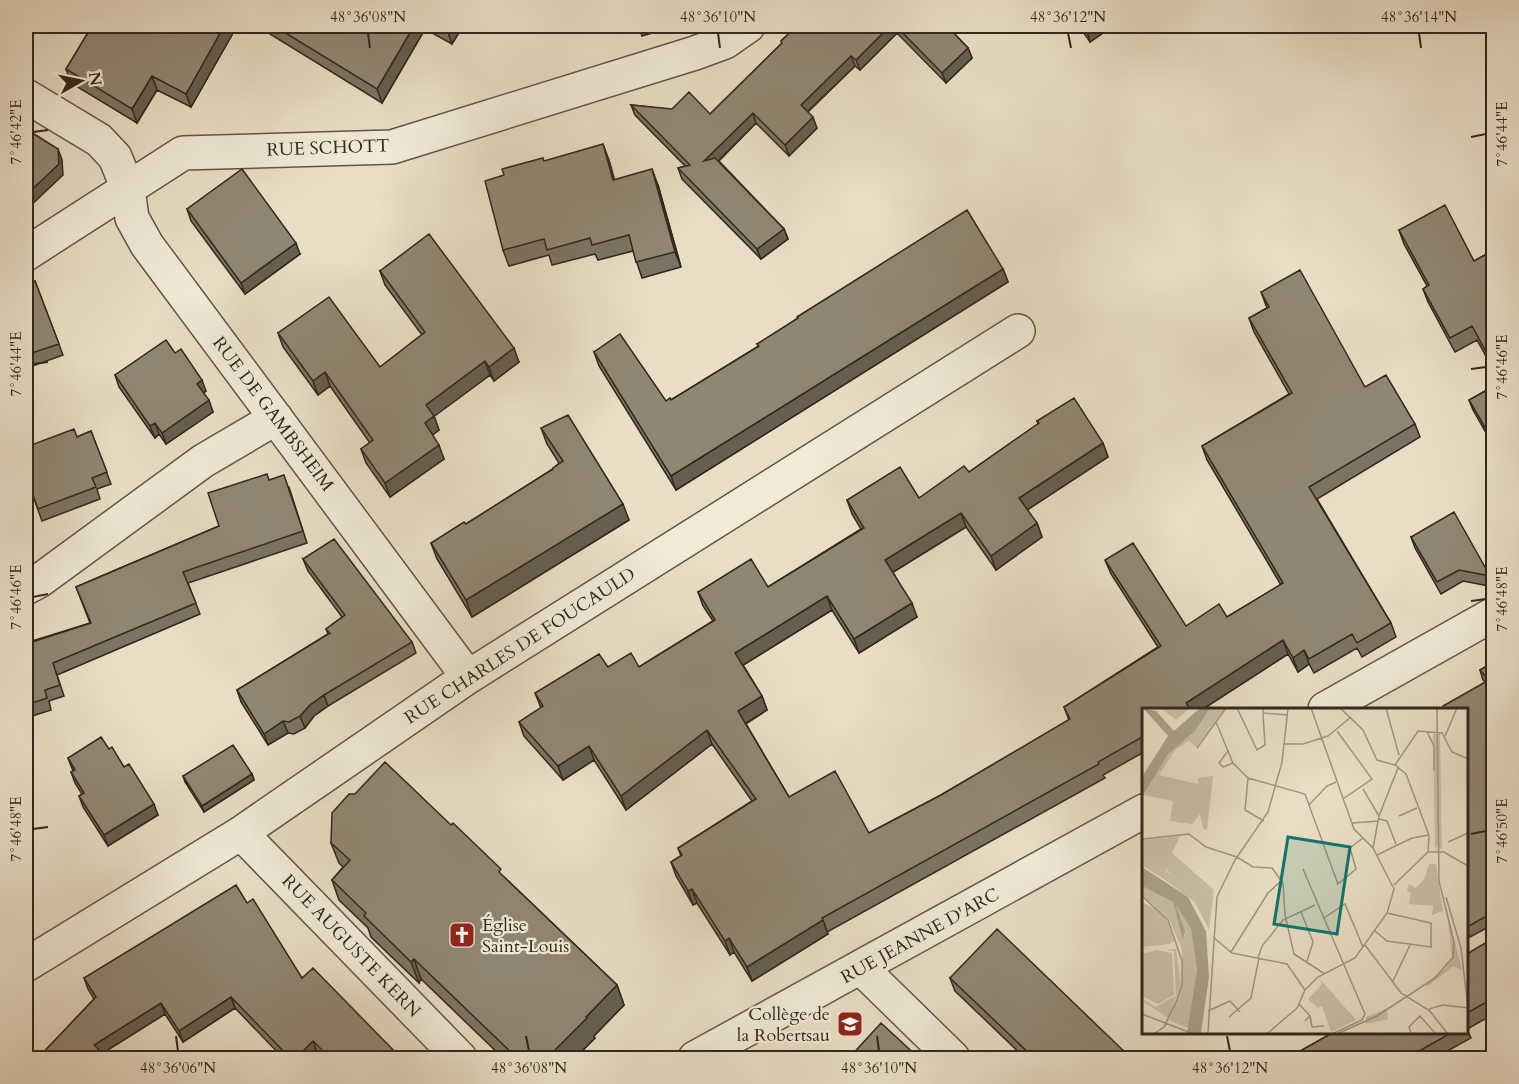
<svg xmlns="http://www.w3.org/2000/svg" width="1519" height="1084" font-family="Cardo,serif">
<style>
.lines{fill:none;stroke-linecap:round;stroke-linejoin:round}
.street-casing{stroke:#605546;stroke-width:36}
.street{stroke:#f1ead9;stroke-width:33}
.wall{fill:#7d7364;stroke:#32271c;stroke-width:1.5}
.shaded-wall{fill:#665e51;stroke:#32271c;stroke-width:1.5}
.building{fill:#918674;stroke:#32271c;stroke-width:1.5}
.ticks{fill:none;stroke:#32271c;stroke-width:2}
.labels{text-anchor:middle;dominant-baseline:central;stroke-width:4.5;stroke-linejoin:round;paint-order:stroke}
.street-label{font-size:18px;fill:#32271c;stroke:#f1ead9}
.poi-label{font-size:18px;fill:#32271c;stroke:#f1ead9;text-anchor:start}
.inset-road{fill:none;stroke:#a09581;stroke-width:1.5}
.view{fill:#0f766e;fill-opacity:0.15;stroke:#0f766e;stroke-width:3}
.inset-edge{fill:none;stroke:#32271c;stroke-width:3}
.neatline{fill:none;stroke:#32271c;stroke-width:2}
.ticks-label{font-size:15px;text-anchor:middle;fill:#32271c}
</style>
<rect width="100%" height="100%" fill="#e9dec5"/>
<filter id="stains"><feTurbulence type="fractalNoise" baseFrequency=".00333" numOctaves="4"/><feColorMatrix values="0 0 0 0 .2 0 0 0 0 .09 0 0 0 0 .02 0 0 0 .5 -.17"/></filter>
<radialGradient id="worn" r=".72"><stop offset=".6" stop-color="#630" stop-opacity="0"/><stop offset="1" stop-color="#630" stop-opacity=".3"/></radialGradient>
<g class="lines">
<g class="street-casing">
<path id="street" d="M26,96L99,140L115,157L128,189L132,218L147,245L468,677
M26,254L183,153L392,147L695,53L725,42L748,26
M26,588L39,581L203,461L276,418
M1325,709L1494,614
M241,833L460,1058
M26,965L241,833L468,677L1018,331
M861,968L953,1058
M695,1058L1144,811"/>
</g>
<use href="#street" class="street"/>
</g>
<path class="wall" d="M92,26H237L191,107L157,90L137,123L71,83L66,69Z
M257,26H463L452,44L425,29L382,103Z
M638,26H676L642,36Z
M797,26H953L950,29L968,48L972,58L946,83L897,33L860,70L855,66L808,112L817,128L789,156L756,123L719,161L784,229L788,239L761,259L682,179L678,168L685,166L635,115L631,105L710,114L782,43L781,41Z
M1079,26H1113L1090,42Z
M609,160L614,180L658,185L681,267L642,278L633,251L598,260L595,254L552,265L549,255L509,266L503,250L504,175L544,161Z
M187,209L300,254L245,294L191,221Z
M1399,230L1474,261L1494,250V371L1477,340L1455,352L1428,302L1423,289L1427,286L1404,244Z
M1003,269L1008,282L676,490L599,366L594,352L666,401L671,400L759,346L757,344Z
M380,271L519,362L494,381L490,375L434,416L439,430L432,435L444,459L390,497L366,463L361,449L370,443L330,386L318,395L283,347L278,333L380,367L422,335L385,285Z
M35,281L63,355L27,368L26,364V285Z
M1261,292L1365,387L1415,424L1420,437L1317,499L1391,623L1396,637L1362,657L1357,648L1314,673L1309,664L1298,672L1288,654L1203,709H1144V752L1103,775L1105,778L827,932L828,934L752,981L734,952L730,955L697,903L693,905L676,876L671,862L681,856L678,848L752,801L712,744L626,810L594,760L563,780L524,736L519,722L541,708L535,693L608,667H639L713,621L703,606L698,592L768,587L861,529L852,514L847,500L919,498L969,472L1038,424L1037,421L1103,443L1108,457L1027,510L1037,523L1042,537L996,570L966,527L893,572L917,617L859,653L832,610L743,665L762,696L767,710L746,724L789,797L869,833L941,795L1069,720L1064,707L1158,647L1111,574L1105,560L1186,626L1227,617L1281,585L1207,460L1202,446L1289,394L1254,332L1249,318L1267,308Z
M175,353L206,391L204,393L213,412L166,444L159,434L155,438L119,387L115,375Z
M1494,386V447L1473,410L1469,400Z
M541,428L629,520L472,617L437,559L431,543L466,524L553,469L559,463L547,444Z
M91,431L111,484L97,489L100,499L42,521L26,476L77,437Z
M269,480L289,487L307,543L188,583L200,614L57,675L64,696L49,701L51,710L26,718V634L29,642L90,623L76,587L219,526Z
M1411,537L1490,576L1494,587L1463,581L1441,594L1415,548Z
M303,559L412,642L416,653L328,706L314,716L305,728L294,734L288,733L268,745L241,702L237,690L328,634L326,629L342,617L308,571Z
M1494,662V924L1470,937L1467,930V709L1486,682L1483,680L1480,670Z
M109,749L124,767L158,815L108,846L83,807L79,796L82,794L75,783L71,772L73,771L68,758Z
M252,774L254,780L204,812L185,782L183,776Z
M331,843L504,877L617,985L624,1005L594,1036L595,1038L574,1059H504L421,979L419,983L371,937L368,928L339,900L332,880L343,867L339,863Z
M247,903L302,978L402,1059H324L317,1052L310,1059H284L235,1008L183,1042L165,1014L103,1053L37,1059L94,999L88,989L84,978Z
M1494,947V1014L1467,1029L1471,1038L1433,1059H1286L1334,1032H1467V954Z
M950,978L1132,1059H1026L955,991Z"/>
<path class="shaded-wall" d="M224,26H237L191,107L186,94Z
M414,26H424L425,29L382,103L377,89Z
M450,26H463L452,44L447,30Z
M890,26H894L897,33L860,70L856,60Z
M1095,26H1113L1090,42L1087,31Z
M968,48L972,58L946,83L942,73Z
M851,56L855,66L804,115L801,105Z
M152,76L157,90L137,123L132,109Z
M753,113L756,123L708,171L704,161Z
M813,117L817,128L789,156L785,145Z
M603,144L609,160L619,196L613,180Z
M58,149L62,160L63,175L26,210V195Z
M652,169L658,185L681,267L675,252Z
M784,229L788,239L761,259L757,249Z
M296,243L300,254L245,294L241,283Z
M1003,269L1008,282L676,490L671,476Z
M514,348L519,362L494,381L489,367Z
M485,361L490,375L432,418L434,416L439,430L430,437L425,423L426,405Z
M325,372L330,386L318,395L313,381Z
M202,380L206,391L201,395L197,384Z
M209,400L213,412L166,444L162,433Z
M155,423L159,434L155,438L150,426Z
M1103,443L1108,457L1024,512L1019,498Z
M439,445L444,459L390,497L385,483Z
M623,504L629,520L472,617L466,600Z
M961,513L966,527L890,574L885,560Z
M1037,523L1042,537L996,570L991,556Z
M827,596L832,610L740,667L735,653Z
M912,603L917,617L859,653L854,639Z
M1283,640L1288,654L1203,709H1188L1186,703Z
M1304,650L1309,664L1298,672L1293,658Z
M324,695L328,706L314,716L305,728L300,716L310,705Z
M762,696L767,710L743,725L738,711Z
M283,721L288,733L268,745L264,734Z
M707,730L712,744L626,810L621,796Z
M589,746L594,760L563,780L558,766Z
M252,774L254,780L204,812L202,806Z
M154,804L158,815L108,846L104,835Z
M692,889L697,903L693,905L688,891Z
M823,920L828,934L752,981L747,967Z
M729,938L734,952L730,955L725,941Z
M414,959L421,979L419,983L411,962Z
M617,985L624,1005L594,1036L595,1038L574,1059H546Z
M231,997L235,1008L183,1042L179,1031Z
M161,1003L165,1014L98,1056L94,1045Z
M313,1041L317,1052L310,1059H295Z"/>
<path class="building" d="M92,26H224L186,94L152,76L132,109L66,69Z
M274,26H414L377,89Z
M438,26H450L447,30Z
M797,26H890L856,60L851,56L801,105L813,117L785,145L753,113L704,161L715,158L784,229L757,249L678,168L690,165L631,105L672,109L689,92L710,114L782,43L781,41Z
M896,26H947L968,48L942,73Z
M1083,26H1095L1087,31Z
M26,129L58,149L59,164L26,195Z
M603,144L613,180L652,169L675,252L636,262L629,235L592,245L590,238L547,250L544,239L503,250L485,181L504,175L502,169L543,158L544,161Z
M242,169L296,243L241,283L187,209Z
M1445,205L1474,261L1494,250V359L1491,361L1472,326L1450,338L1423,289L1429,285L1399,230Z
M967,210L1003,269L671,476L594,352L620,334L666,401L670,398L671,400L759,346L757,344L798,318L797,317Z
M429,234L514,348L489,367L485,361L426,405L434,416L425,423L439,445L385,483L361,449L373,440L325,372L313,381L278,333L329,297L380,367L425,332L380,271Z
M1300,270L1365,387L1386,375L1415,424L1309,487L1391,623L1357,643L1352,634L1309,659L1304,650L1293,658L1283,640L1186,703L1190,709H1144V736L1098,762L1099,764L822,918L823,920L747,967L729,938L725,941L692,889L688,891L671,862L682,855L678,848L756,799L707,730L621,796L589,746L558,766L519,722L543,706L535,693L599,654L608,667L631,653L639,667L715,620L698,592L751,559L768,587L864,528L847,500L900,467L919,498L964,466L969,472L1039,423L1037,421L1074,398L1103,443L1019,498L1037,523L991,556L961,513L885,560L912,603L854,639L827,596L735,653L762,696L738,711L789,797L835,771L869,833L941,795L1070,719L1064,707L1161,646L1105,560L1133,543L1186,626L1219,604L1227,617L1283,583L1202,446L1292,393L1249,318L1269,307L1261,292Z
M35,281L59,344L26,355V285Z
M166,340L175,353L181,349L202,380L197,384L209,400L162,433L155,423L150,426L115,375Z
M1494,386V443L1469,400Z
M568,415L623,504L466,600L431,543L464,522L466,524L553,469V468L563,461L541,428Z
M74,429L77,437L91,431L107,472L92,478L96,487L38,509L26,475V447Z
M267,474L269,480L284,475L303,531L183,572L196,603L53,663L60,685L45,690L47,698L26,705V634L29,643L91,623L76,587L219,526L208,493Z
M1454,512L1490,576L1459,570L1437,582L1411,537Z
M334,539L412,642L324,695L310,705L300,716L289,722L283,721L264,734L237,690L330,633L326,629L345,615L303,559Z
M1494,662V912L1467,927V709H1443V706L1489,680L1480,670Z
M101,737L109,749L112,747L124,767L129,764L154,804L104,835L79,796L84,793L71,772L75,770L68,758Z
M233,745L252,774L202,806L183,776Z
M385,762L451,825L453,823L501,869L499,872L617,985L586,1017L587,1018L546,1059H518L414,959L411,962L364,916L366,913L332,880L350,860L331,843L332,813L349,794H355Z
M236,885L247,903L253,899L302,978L313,968L402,1059H331L313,1041L295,1059H291L231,997L179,1031L161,1003L94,1045L108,1059H37L96,997L84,978Z
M997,929L1132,1059H1035L950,978Z
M1490,940L1494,947V998L1467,1013V954Z
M881,1023L920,1059H848Z
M1334,1032H1453L1405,1059H1286Z"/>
<path class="ticks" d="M368,33L370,48M718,33L720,48M1068,33L1071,48M1419,33L1421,48M33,132L48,130M1471,137L1486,134M33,364L48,362M1471,369L1486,367M33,597L48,594M1471,601L1486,599M33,829L48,827M1471,834L1486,831M176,1036L178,1051M526,1036L529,1051M877,1036L879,1051M1227,1036L1230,1051"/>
<defs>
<g id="church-square" transform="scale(1.35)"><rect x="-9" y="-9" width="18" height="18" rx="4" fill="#8f2418" stroke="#f1ead9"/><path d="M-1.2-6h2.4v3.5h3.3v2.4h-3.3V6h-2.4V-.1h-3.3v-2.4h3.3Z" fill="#fff"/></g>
<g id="school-square" transform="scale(1.35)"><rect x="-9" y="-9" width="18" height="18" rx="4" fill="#8f2418" stroke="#f1ead9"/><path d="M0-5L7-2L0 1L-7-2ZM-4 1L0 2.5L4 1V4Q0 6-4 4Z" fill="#fff"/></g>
</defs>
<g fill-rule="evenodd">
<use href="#church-square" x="462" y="935"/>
<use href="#school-square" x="850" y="1024"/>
</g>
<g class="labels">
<g class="street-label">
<text transform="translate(328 148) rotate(-2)">RUE SCHOTT</text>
<text transform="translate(273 414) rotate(53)">RUE DE GAMBSHEIM</text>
<text transform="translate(520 646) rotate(-33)">RUE CHARLES DE FOUCAULD</text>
<text transform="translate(920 936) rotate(-29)">RUE JEANNE D'ARC</text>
<text transform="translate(351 946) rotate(46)">RUE AUGUSTE KERN</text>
</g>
<g class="poi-label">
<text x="482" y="925">Église<tspan x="482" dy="21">Saint-Louis</tspan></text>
<text x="830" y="1014" text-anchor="end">Collège de<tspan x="830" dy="21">la Robertsau</tspan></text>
</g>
</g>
<g transform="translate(1142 708)">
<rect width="326" height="326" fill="#e9dec5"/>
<path d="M291,26H298L300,142L295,138L293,142ZM0,194L18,203L27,216L32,233L28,236L0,239ZM305,203L320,262L311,258L285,279L283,276L303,261L310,250ZM34,241L39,277L26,310L2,294L0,290L13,299L34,288L32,243L23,242ZM15,242L30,245L32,287L16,296L0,288V246ZM244,301L246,311L224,316V309Z" fill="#cabfa8"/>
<path d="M68,0H83L54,39L47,33L34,41L17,67L56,76V70L71,68L65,122L61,121L58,106L50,116L28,113L31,93L1,87L26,46L52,23ZM38,128L30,145L72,182L67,222L53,194L26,174L30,167L13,150L9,156L0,151V134L5,131Z" fill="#cabfa8"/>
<path d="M19,0H48L34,12ZM178,271L214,312L189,324L180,298L176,300L166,291L180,276Z" fill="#cabfa8"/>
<path d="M12,150L25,157L23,162L30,167L26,174L0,157V151L9,156ZM287,156H294L301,203L290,207L291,198L267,196L269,185L265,183L267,176L274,180L282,171ZM0,178L31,194L42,232L43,223L34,197L49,221L55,262L46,320L27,312L40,279V241L27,211L0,187Z" fill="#cabfa8"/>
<path d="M1,0L14,3L32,23L58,0H68L53,23L26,46L0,89V69L26,28ZM0,159L46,189L64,223L67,269L59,325H45L55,262L49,221L34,197L43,223L41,232L31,194L0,178Z" fill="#aba08c"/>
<path class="inset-road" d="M95,0L115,42L123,37L121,5M121,0V5L145,7M198,0L221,22L235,52L253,57L264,66L287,127L286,144M244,0L257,47M74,14L91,55L106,70L163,86L196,176L214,161L208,140L221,130M195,23L230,71L201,91M285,24L292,38V63M303,28L315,0M143,36H161L186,28L209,9M55,40L84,0M86,43L77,55L81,59L91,55M253,57L276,23L300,25L310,44L326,51M106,70L103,102L122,113M221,81L237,108M167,97L185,78L194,74M257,108L275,100M237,111L245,113L254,136M210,115L237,113M0,131L47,126L64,139L95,149L111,159L130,160L141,175L143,207L152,246L183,266M306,134L326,125M231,140L237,108L256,60M235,147L270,130L287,127M161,161L223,306L220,312L192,325M252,177L286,144H302L326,158M0,188L26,212L40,253V277L34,294L22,319L13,325M304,189L319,240L326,300M159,204L171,234L165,253M182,210L203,196L221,239M233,223L245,233L289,239V215L245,205M71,229L90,245L145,256L163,282M223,237L259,285L288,303L305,325M89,244L126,185L140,172M116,250L120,238L141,212L173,197M251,273L268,237M157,296L168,308L163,313M287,301L301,297L326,300M66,303L88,293L98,304M0,306L49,325M168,308L170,319L182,318M87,309L109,290L117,250M66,325L75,189L93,152L126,104L140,54L146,0M126,325L155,300L163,282L176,269L213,250L245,205L252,181L231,140L212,121L169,0M197,325L235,308L293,270L311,249L312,234L297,173L295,0M269,325L267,319L278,308L293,325"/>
<path class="view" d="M146,129L208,139L195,226L132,216Z"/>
<rect width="326" height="326" class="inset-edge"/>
</g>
<rect width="1519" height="1084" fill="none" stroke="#e9dec5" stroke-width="66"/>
<g transform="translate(81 81) rotate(81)" stroke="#f1ead9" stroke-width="4.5" paint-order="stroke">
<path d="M0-4.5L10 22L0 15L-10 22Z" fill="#32271c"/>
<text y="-9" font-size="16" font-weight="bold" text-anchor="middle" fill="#32271c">N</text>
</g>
<rect x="33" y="33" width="1453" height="1018" class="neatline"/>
<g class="ticks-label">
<text x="368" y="22">48°36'08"N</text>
<text x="718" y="22">48°36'10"N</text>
<text x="1068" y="22">48°36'12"N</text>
<text x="1419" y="22">48°36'14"N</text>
<text transform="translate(16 132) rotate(-90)" y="5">7°46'42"E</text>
<text transform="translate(1502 134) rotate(-90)" y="5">7°46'44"E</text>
<text transform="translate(16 364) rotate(-90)" y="5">7°46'44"E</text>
<text transform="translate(1502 367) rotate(-90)" y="5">7°46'46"E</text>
<text transform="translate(16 597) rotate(-90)" y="5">7°46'46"E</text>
<text transform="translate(1502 599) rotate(-90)" y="5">7°46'48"E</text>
<text transform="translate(16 829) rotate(-90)" y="5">7°46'48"E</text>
<text transform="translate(1502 831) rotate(-90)" y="5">7°46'50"E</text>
<text x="178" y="1073">48°36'06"N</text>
<text x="529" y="1073">48°36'08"N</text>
<text x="879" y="1073">48°36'10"N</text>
<text x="1230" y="1073">48°36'12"N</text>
</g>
<rect width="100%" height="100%" filter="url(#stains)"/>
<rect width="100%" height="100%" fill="url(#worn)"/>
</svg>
